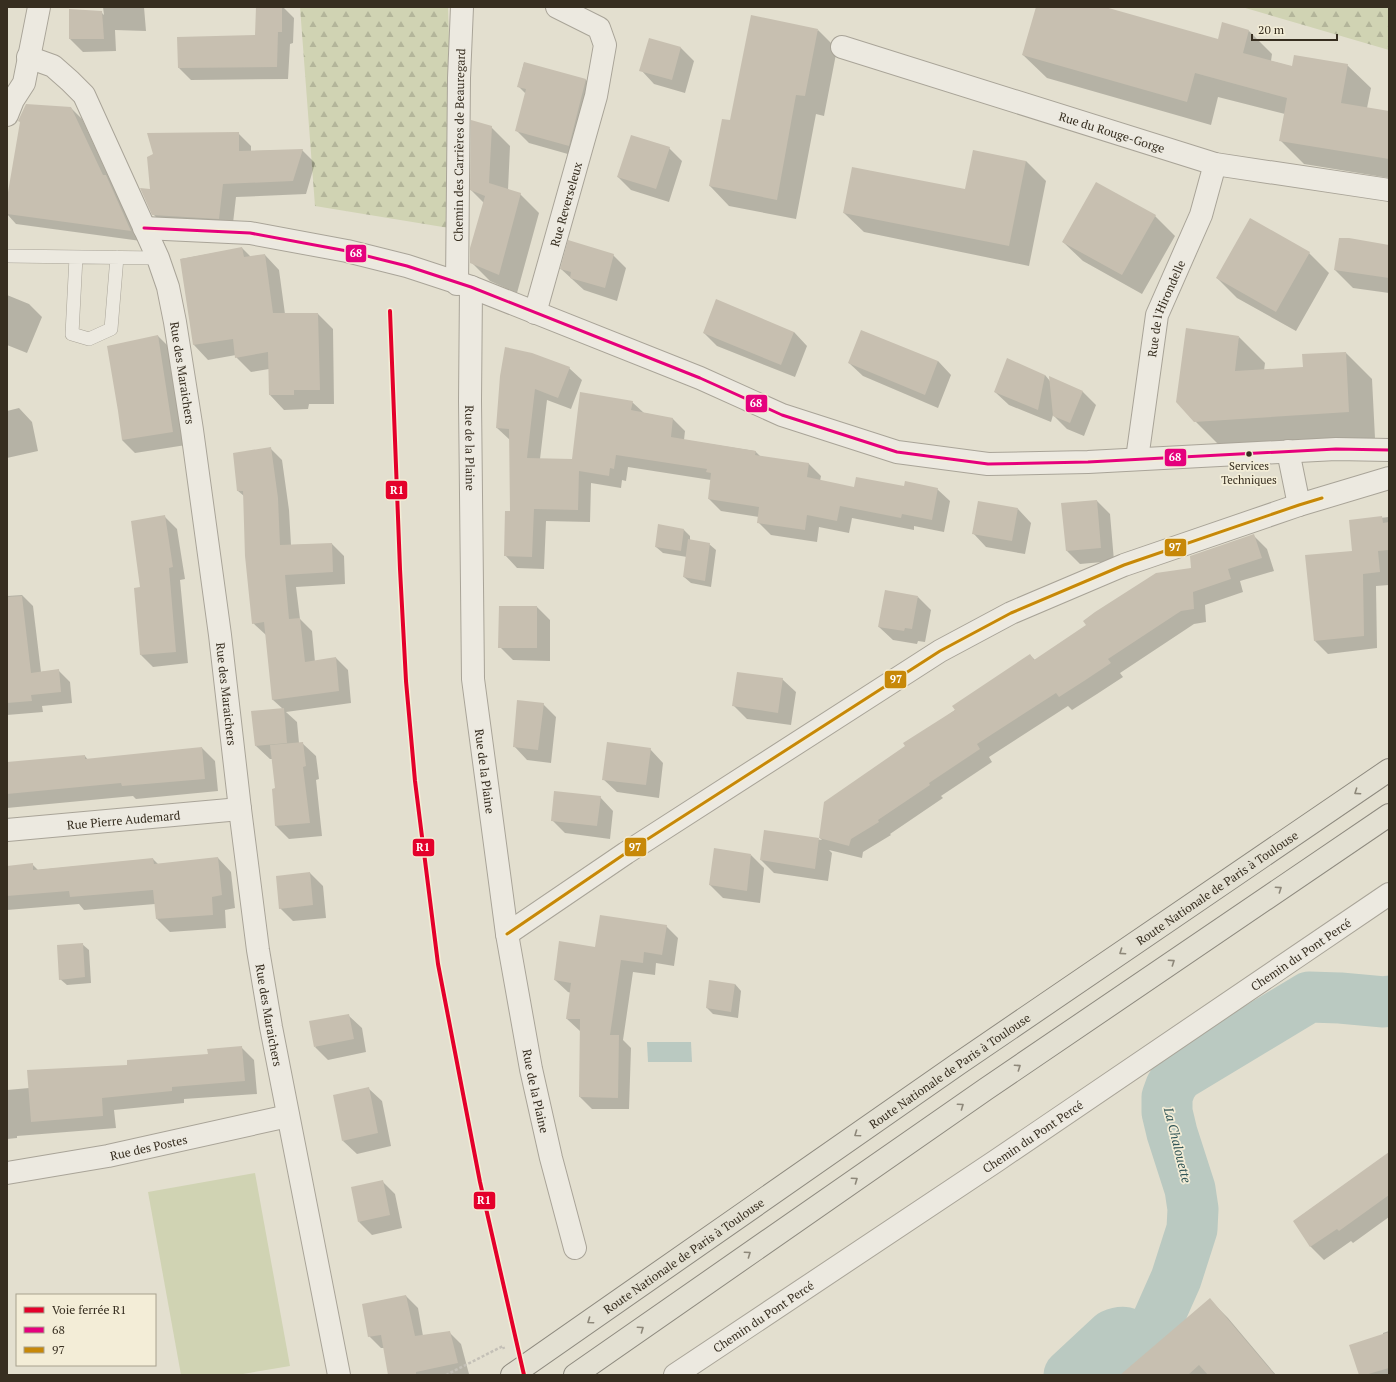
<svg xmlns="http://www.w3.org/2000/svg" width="1396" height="1382" font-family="'PT Serif',serif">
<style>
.forest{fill:url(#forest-firs)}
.park{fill:#d0d3b3}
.water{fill:#bac9c1}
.shadow{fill:#0003}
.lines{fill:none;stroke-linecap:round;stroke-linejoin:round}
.river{stroke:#bac9c1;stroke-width:51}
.building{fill:#c7bfb0}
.service-casing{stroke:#a9a498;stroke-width:14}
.minor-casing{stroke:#a9a498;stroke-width:24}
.tertiary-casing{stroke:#a9a498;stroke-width:24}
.primary-casing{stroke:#8e8a7f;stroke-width:24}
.path{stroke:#c4c0b7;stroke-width:2.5;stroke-dasharray:3 2;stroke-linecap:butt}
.service{stroke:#ece9e0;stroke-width:13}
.minor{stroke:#ece9e0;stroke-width:22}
.tertiary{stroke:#ece9e0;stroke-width:22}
.primary{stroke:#e3e0d2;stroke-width:22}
.bus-1-casing{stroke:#f3edd7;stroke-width:6}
.bus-2-casing{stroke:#f3edd7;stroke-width:6}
.bus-1{stroke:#e5007d;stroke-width:3}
.bus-2{stroke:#c78808;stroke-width:3}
.rail-1-casing{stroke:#f3edd7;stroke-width:7}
.rail-1{stroke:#e4002b;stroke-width:4}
.oneway{stroke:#8d8779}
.bus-dot{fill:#372e20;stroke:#f3edd7;stroke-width:1.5}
.labels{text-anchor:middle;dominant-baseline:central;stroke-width:3.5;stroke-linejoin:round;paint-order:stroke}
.bus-label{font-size:11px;fill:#372e20;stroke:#f3edd7}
.street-label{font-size:12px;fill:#372e20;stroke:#f3edd7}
.water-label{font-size:13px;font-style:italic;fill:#315556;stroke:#f3edd7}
.line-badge{stroke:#f3edd7;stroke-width:1.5}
.badge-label{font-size:11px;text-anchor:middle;font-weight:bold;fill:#fff}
</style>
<defs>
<pattern id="forest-firs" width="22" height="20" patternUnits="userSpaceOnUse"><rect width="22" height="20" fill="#d0d3b3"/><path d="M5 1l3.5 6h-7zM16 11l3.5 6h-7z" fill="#b3b59a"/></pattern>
</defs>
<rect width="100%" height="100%" fill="#e3dfcf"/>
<path class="forest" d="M300,7H448L455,229L315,206Z
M1242,7H1389V50Z"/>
<path class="park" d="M255,1173L290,1366L237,1375H181L148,1192Z"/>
<path class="water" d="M647,1042H691L692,1062H648Z"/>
<path class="shadow" d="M103,7H144L146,31L115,30L116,51L83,52L70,39L101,12L104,15Z
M257,7H283L294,18L293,43L290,44L288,79L191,80L179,68L256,36Z
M1037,7H1101L1218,40L1249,31L1272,54L1271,61L1293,67L1347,65L1371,88L1367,108L1389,112V178L1304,164L1280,140L1285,114L1218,97L1211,125L1047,78L1023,55Z
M818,30L837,49L824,116L816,114L796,219L729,206L710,186L731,122Z
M650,40L681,48L694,61L685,93L654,84L641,70Z
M524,63L586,80L599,93L582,158L529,143L516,130L526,94L518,86Z
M71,108L82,119L110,180L117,187L141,241L16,224L7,214V204Z
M491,127L510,146L508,190L520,194L539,213L517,293L490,281L471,262L484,203L471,190Z
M238,133L251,146V151L302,150L315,163L306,194L236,197L232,232L166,227L153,214L151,190Z
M669,148L682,161L669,202L631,190L618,177Z
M1026,161L1046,181L1029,266L864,232L844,213L966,190Z
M1155,216L1175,236L1142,294L1083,261L1063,242Z
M1389,246V293L1353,288L1335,270Z
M242,248L251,257L265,255L279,270L285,314H318L333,329L334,404H309L308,409L284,410L270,395L269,369L251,372L236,357V355L208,360L194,345L181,259Z
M1309,253L1329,273L1296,331L1237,298L1217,278Z
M613,255L626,268L617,301L584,290L561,269Z
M7,295L29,304L42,317L27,353L7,345Z
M794,332L807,346L795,377L717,346L704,333Z
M158,336L171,349L186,445L135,453L122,440Z
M1239,337L1265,363L1264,371L1304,368L1346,353L1372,379L1375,438L1221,447L1195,421Z
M938,361L951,375L938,408L863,376L849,363Z
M569,368L582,380L571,409L547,400L540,459L573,460L632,402L644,413L673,419L685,431L684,440L755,451L761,457L809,464L821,476L820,481L855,489L905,487L937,489L950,501L944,532L914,526V530L852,518L849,533L819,527L817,542L771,535L758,522L759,517L721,511L709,499L711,480L628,467L626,481L622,480L621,488L591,483L590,522L546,521L544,569L517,568L505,555L511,512L510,440L497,428L501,376Z
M1045,375L1050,381V378L1083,392L1096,405L1084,436L1067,429L1053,415L1051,422L1009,405L995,392Z
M19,408L32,422L38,451L7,458V411Z
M270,448L282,460L289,510L291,545L332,544L344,556L345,584L296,587L300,619L312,631L315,662L336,658L348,670L351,703L286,712L297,722L299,743H302L316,756L319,779L316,780L322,836L289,839L276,826V789L273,759H270L256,746L283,709L273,700L266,635L253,623L244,496L238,491Z
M1097,501L1110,514L1114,561L1080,564L1067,551L1062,504Z
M1018,509L1031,523L1025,554L986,547L973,533Z
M165,517L177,529L185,579L180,580L188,663L153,667L141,655L142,588Z
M1389,517V585L1376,586L1377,648L1328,654L1315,641L1353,552L1350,521Z
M659,526L684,530L690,536V541L709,544L716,550L711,587L691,583L684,577L687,557L663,553L656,547Z
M1254,536L1267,549L1274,571L1240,581L1243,592L1205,605L1206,622L1194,624L1120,673L1123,677L1097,694L1072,710L1068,706L989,757L992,762L941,796L943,798L890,834L891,835L863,852L862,858L829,850L832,853L828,881L774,873L761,860L765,831L822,840L820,838L906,746L1030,655L1035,660L1192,568Z
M22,595L33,606L41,672L58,670L70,682L72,703L42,706L43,712L7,715V596Z
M918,597L931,610L925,642L918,641L917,644L893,640L879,627Z
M537,607L550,620V661L513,660L500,647Z
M782,679L796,692L791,725L747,719L733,705Z
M543,704L556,717L551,763L527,760L514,746Z
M202,748L215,761L218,791L136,799L133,796L7,808V763L85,756L88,760Z
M650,749L663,763L659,798L617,792L603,779Z
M600,797L613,811L610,839L565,833L552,820Z
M751,855L764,868L760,903L723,898L710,885Z
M218,858L231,872L235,908L225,910L226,928L170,932L157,919L155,904L84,910L79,904L7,910V867L32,864L38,870L153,859L159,865Z
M310,873L323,886L326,918L293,921L280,908Z
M666,926L678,938L674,966L656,963L655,975L633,972L623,1040L631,1048L629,1109H592L580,1097L581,1031H580L567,1019L571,993L568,992L555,980L596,948Z
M82,944L89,950L91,983L67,985L60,979Z
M735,984L741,991L738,1018L713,1014L707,1008Z
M348,1015L362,1028L366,1052L328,1060L315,1047Z
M241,1047L254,1060L257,1094L184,1099V1103L114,1110L116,1128L17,1136V1138L7,1139V1090L29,1088L128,1066L209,1055Z
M368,1088L382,1101L391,1146L357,1154L343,1141Z
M1389,1153V1217L1353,1243L1351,1241L1324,1260L1311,1247L1294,1221Z
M382,1181L395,1194L402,1228L372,1235L359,1222Z
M406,1296L418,1308L423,1336L449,1332L461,1344L469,1374L389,1375L384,1348H381L369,1336Z
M1210,1300L1228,1318L1276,1375H1121Z
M1389,1331V1375H1360L1383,1335V1333Z"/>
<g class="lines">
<path class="river" d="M1069,1375L1112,1335C1123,1330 1128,1332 1138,1339
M1115,1375L1134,1359L1152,1333L1176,1279L1192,1229L1193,1209L1190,1189L1172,1133L1167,1112V1097L1171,1086L1178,1076L1309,997L1340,998L1384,1002L1389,1001"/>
</g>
<path class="building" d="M256,7H282V32H278L277,67L178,68L177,37L255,35Z
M1036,7H1105L1218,39L1222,22L1249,30L1243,53L1292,66L1294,55L1348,64L1341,103L1389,111V159L1279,141L1287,98L1195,73L1187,102L1022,55Z
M69,9L102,11L104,39H69Z
M751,15L818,29L805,96L796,95L777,200L709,186L722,119L730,120Z
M649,38L681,47L672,80L639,71Z
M524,62L586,79L569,146L515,131L526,89L517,87Z
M26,104L71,107L103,175H106L131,231L7,214V198L20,122L18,121Z
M471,120L492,126L489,183L521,193L499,275L470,263V248L485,196L470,190Z
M239,132V151L303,149L293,181L223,184L219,219L152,215L140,188L150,189L147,157L153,154L147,133Z
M631,135L670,147L656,189L617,177Z
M973,150L1026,161L1009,246L843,213L852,167L965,189Z
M1096,182L1156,215L1122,275L1062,242Z
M1250,218L1310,252L1276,312L1216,278Z
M1339,238H1349L1389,245V278L1334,270Z
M568,240L614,254L605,288L570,278L571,272L560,269Z
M242,247L244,257L265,254L273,313H318L320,390H294V395H269L268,352L235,358L233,339L193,345L180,259Z
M716,299L794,332L781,365L703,333Z
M1186,328L1239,336L1235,371L1303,367L1302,354L1346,352L1349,412L1194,422L1176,402Z
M861,330L938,361L925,395L848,363Z
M158,335L173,432L122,440L118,411L107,346Z
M505,347L532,353L570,367L558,398L535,389L527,458L572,459L580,392L633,401L631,410L673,418L671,437L756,451L755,455L809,463L807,477L854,487L856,477L904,486L905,481L938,488L932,520L902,514L901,518L840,506L837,521L807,515L805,530L757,523L759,507L708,499L711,473L706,472L707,469L616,455L614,469L610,468L609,476L579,471L578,510L534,509L532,557L504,556L505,511H510L509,429L496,428L500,376Z
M1007,358L1045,375L1038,410L994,392Z
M1049,376L1083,391L1070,423L1053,416Z
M271,447L278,498L280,545L332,543L333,572L285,575L289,619L300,618L305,662L336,657L339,691L272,700L264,622L252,624L245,556L243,491H237L233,453Z
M1097,500L1101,548L1066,551L1061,503Z
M978,501L1018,508L1012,541L972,534Z
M165,515L173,567L169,568L176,652L140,655L134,588L140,587L131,521Z
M1382,516L1383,523L1389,522V550L1378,551L1380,572L1363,574L1364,636L1314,641L1305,555L1352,551L1349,520Z
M658,524L684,529L681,551L655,547Z
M1254,534L1262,558L1228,569L1231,579L1193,592L1194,609L1181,611L1108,659L1111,663L1084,681L1059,697L1056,693L977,744L980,749L929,783L930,785L878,820L879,822L851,839L849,846L819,838L824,802L905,746L903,743L955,710L952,706L1030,654L1034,660L1086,625L1083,621L1095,612L1156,573L1191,568L1190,556Z
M688,539L710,543L705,581L683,577Z
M885,590L918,596L912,629L905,628L904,631L878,627Z
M22,596L31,673L59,669L61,692L31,695L32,701L7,703V597Z
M499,606H537V648H498Z
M737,672L783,678L778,713L732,706Z
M517,700L544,703L538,750L513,747Z
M284,708L287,743L255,746L251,711Z
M303,742L306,766L303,767L310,823L275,826L272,789L275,788L270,745Z
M607,742L651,748L646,785L602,780Z
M202,747L205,779L122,786L121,783L7,794V762L85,755V759Z
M554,791L601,796L597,826L551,821Z
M764,830L819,838L815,869L760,860Z
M714,848L751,854L747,891L709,885Z
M218,857L222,895L212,897L213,915L156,919L153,890L70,897L69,891L7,896V866L33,863V870L153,858L154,864Z
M310,872L313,905L279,909L276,876Z
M600,915L667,925L662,955L644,952L643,963L621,960L610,1035H619L618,1098L579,1097L580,1019H566L571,983L554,980L559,941L595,947Z
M83,943L85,977L59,980L57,945Z
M709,980L735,984L731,1012L706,1008Z
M349,1014L354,1039L314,1047L309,1021Z
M242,1046L245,1081L172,1087V1091L102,1098L103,1116L31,1122L27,1070L127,1065V1060L208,1054L207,1049Z
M369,1087L378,1133L342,1141L333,1095Z
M1389,1152V1195L1339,1231L1337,1229L1310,1247L1293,1221Z
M383,1180L390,1215L358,1222L351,1187Z
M406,1295L415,1336L450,1331L458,1363L416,1372V1375H388L381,1335L368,1337L362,1304Z
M1210,1298L1275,1375H1208L1199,1365L1188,1375H1120Z
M1389,1332V1368L1365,1375H1359L1349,1345Z"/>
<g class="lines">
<g class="service-casing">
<path id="service" d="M7,256L158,258
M76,257L72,334L89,339L111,329L117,257"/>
</g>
<g class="minor-casing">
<g id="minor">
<path id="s1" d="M842,47L1215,164L1389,190"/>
<path id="s2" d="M28,57L53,66L70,81L84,95L158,258L168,287L175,322L192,430L220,635L240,809L258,950L271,1027L339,1375"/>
<path d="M144,228L250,233L347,251L407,266L471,287L700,378L782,415L897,452L988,464L1088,462L1336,449L1389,450"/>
<path id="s3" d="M457,284L459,78L462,7"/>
<path id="s4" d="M471,287L470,401L473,679L507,934L531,1069L551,1158L575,1248"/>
<path id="s5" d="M535,313L596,96L605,45L599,28L557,7"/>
<path d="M1288,451L1299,505"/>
<path id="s6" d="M1137,459L1157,315L1201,215L1215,164"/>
<path id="s7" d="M7,830L240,809"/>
<path d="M507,934L626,853L940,651L1011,613L1124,565L1299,505L1389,478"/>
<path id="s8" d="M7,1173L108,1156L288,1116"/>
<path id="s9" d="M675,1375L996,1161L1389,894"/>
</g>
</g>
<g class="tertiary-casing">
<path id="tertiary" d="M7,115L13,100L24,83L39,7"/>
</g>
<g class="primary-casing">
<g id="primary">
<path id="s10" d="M512,1375L958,1064L1389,770"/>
<path d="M575,1375L986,1089L1389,815"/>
</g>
</g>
<path class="path" d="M446,1375L503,1346L504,1349"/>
<use href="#service" class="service"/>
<use href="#minor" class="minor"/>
<use href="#tertiary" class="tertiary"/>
<use href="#primary" class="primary"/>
<g class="bus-1-casing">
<path id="bus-1" d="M144,228L250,233L347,251L407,266L471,287L700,378L782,415L897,452L988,464L1088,462L1336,449L1389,450"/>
</g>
<g class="bus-2-casing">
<path id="bus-2" d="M507,934L626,853L940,651L1011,613L1124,565L1299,505L1322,498"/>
</g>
<use href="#bus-1" class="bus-1"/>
<use href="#bus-2" class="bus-2"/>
<g class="rail-1-casing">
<path id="rail-1" d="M390,311L400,569L406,681L415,781L438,964L480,1182L524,1375"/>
</g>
<use href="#rail-1" class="rail-1"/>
</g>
<defs><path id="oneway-chevron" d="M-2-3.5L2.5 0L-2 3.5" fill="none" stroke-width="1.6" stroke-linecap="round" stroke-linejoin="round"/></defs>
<g class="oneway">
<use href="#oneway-chevron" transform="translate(1357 792) rotate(146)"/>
<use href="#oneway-chevron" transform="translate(1279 889) rotate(-34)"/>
<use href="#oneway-chevron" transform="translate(1122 952) rotate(146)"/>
<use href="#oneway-chevron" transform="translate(1172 962) rotate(-34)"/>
<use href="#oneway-chevron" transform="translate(1018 1067) rotate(-34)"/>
<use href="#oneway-chevron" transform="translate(961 1106) rotate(-35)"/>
<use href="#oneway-chevron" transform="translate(857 1134) rotate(145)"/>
<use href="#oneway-chevron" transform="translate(855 1180) rotate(-35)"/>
<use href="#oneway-chevron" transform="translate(748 1254) rotate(-35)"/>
<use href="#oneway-chevron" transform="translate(590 1321) rotate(145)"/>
<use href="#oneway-chevron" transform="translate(641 1329) rotate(-35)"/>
</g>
<circle class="bus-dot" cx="1249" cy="454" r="3.5"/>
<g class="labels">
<g class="bus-label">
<text x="1249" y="466">Services<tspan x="1249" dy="14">Techniques</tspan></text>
</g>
<g class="street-label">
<text stroke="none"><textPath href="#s1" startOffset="283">Rue du Rouge-Gorge</textPath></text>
<text stroke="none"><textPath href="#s3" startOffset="139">Chemin des Carrières de Beauregard</textPath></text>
<text stroke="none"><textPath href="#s5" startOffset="113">Rue Reverseleux</textPath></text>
<text stroke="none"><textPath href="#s6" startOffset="154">Rue de l'Hirondelle</textPath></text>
<text stroke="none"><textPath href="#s2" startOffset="366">Rue des Maraichers</textPath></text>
<text stroke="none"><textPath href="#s4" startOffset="161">Rue de la Plaine</textPath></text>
<text stroke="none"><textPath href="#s2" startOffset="690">Rue des Maraichers</textPath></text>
<text stroke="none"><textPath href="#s4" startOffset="485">Rue de la Plaine</textPath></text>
<text stroke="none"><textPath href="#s7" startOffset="117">Rue Pierre Audemard</textPath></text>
<text stroke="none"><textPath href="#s10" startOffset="857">Route Nationale de Paris à Toulouse</textPath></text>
<text stroke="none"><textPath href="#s9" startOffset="754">Chemin du Pont Percé</textPath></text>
<text stroke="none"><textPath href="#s2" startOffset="1014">Rue des Maraichers</textPath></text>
<text stroke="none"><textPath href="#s10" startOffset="533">Route Nationale de Paris à Toulouse</textPath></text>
<text stroke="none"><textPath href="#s4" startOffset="809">Rue de la Plaine</textPath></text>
<text stroke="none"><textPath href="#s9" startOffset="430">Chemin du Pont Percé</textPath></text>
<text stroke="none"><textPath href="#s8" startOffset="144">Rue des Postes</textPath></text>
<text stroke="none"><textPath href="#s10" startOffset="209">Route Nationale de Paris à Toulouse</textPath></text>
<text stroke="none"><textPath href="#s9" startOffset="106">Chemin du Pont Percé</textPath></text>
</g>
<g class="water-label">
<text transform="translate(1178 1145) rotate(76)">La Chalouette</text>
</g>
</g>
<g class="line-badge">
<rect x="345" y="244" width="22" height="19" rx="4" fill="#e5007d"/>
<rect x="745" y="394" width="23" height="19" rx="4" fill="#e5007d"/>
<rect x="1164" y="448" width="23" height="19" rx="4" fill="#e5007d"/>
<rect x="385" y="480" width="23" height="20" rx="4" fill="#e4002b"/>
<rect x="1164" y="538" width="23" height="19" rx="4" fill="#c78808"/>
<rect x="884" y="670" width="23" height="19" rx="4" fill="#c78808"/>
<rect x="624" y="837" width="23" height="20" rx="4" fill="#c78808"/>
<rect x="412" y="838" width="23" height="19" rx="4" fill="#e4002b"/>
<rect x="473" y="1191" width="23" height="19" rx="4" fill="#e4002b"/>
</g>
<g class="badge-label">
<text x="356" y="257">68</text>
<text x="756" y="407">68</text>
<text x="1175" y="461">68</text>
<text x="397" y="494">R1</text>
<text x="1175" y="551">97</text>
<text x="896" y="683">97</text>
<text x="635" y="851">97</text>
<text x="423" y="851">R1</text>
<text x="484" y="1204">R1</text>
</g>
<rect width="1396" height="1382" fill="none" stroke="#372e20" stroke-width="16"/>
<rect x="16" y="1294" width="140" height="72" fill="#f3edd7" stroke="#a8a18e"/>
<rect x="24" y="1307" width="20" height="6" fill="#e4002b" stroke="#a8a18e"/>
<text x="52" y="1314" font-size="12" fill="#372e20">Voie ferrée R1</text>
<rect x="24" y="1327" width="20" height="6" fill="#e5007d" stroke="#a8a18e"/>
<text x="52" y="1334" font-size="12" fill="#372e20">68</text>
<rect x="24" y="1347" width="20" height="6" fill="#c78808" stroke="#a8a18e"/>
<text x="52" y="1354" font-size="12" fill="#372e20">97</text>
<path d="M1252 34v6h85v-6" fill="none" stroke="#372e20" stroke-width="2"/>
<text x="1258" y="34" font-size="12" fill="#372e20" stroke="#f3edd7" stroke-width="3" paint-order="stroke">20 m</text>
</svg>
